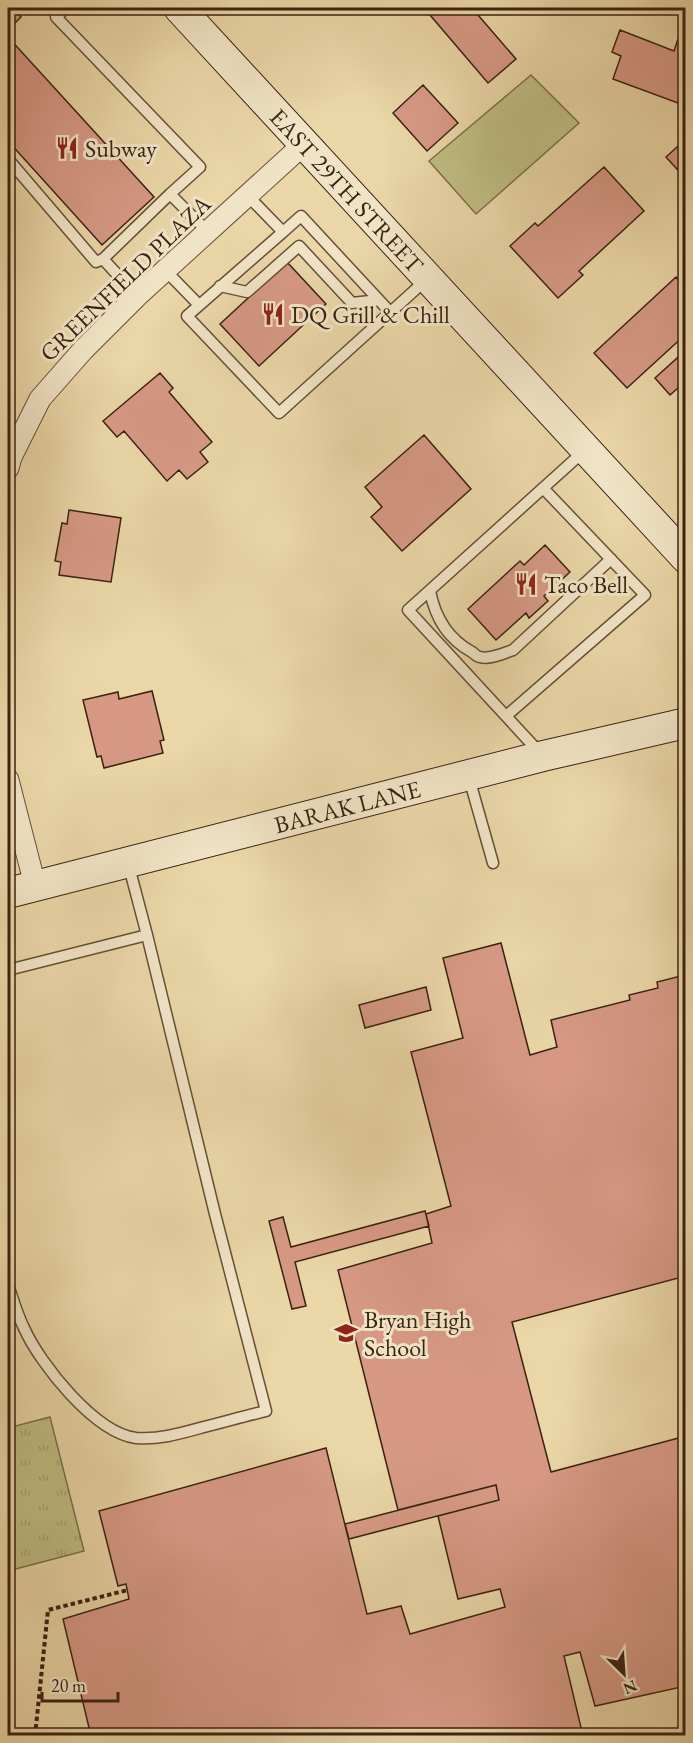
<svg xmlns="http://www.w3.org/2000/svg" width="693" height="1743" font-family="'EB Garamond',serif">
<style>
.grass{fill:#bfbc82;stroke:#7c6f4a;stroke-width:1.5}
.park{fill:url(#park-tufts);stroke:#7c6f4a;stroke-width:1.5}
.building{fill:#d79985;stroke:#3a2213;stroke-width:1.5}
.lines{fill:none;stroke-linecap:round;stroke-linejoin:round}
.lane-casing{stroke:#664f38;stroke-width:13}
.street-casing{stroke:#664f38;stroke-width:23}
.secondary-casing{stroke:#3a2213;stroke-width:32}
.path{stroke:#3a2213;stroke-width:4;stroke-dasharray:4.5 3;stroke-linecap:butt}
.lane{stroke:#f1e4c6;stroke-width:10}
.street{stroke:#f1e4c6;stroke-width:21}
.secondary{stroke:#f1e4c6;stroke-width:30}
.labels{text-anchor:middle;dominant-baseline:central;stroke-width:6;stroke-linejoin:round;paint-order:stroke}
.poi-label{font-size:24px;fill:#3a2213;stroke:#f1e4c6;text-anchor:start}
.street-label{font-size:24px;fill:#3a2213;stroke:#f1e4c6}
</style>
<defs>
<pattern id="park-tufts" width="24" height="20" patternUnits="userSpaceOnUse" patternTransform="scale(1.5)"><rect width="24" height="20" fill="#bfbc82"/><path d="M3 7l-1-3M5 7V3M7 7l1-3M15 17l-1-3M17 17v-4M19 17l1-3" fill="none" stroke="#a5a16f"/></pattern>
</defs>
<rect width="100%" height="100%" fill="#ead6a7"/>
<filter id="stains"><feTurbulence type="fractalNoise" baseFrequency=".00333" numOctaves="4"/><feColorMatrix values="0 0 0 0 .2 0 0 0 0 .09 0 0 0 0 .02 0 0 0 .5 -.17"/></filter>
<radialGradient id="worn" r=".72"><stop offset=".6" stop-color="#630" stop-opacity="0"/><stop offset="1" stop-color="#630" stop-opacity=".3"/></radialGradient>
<path class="grass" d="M531,75L579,123L476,214L429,161Z"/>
<path class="park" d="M50,1417L84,1551L8,1571V1428Z"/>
<path class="building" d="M8,8H12L21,17L8,30Z
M439,8H472L516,59L488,83L430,15Z
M620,30L674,51L678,39L686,42V106L613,79L621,56L612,52Z
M8,37L154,197L102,245L8,141Z
M423,85L458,123L427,151L393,113Z
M686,139V179L666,157Z
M604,167L644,211L579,271L583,275L558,298L510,246L535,223L538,226Z
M287,262L326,304L259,366L220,324Z
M676,277L686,288V334L627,388L594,353Z
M686,350V381L670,395L655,378Z
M160,373L173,388L169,392L212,442L200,452L208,462L187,479L179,470L167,481L124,431L117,437L103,421Z
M424,435L471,489L402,551L371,517L382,507L365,487Z
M69,510L121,518L111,582L59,575L61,562L55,561L62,523L67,524Z
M545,545L570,572L544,596L548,601L529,618L526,613L496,640L468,609L520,561L524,565Z
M152,691L164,740L160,741L163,753L104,768L101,756L97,757L83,700L118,692L119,699Z
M501,943L530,1055L557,1047L551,1020L630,1000L629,995L658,988L657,982L685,975L681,956L686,955V1276L512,1322L551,1472L686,1436V1686L595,1706L580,1652L564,1656L583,1736H91L63,1619L129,1599L126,1584L118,1586L99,1511L326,1448L367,1614L401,1606L410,1634L505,1607L500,1589L458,1599L438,1516L499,1500L496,1485L398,1510L338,1270L432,1243L426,1214L451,1206L411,1052L463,1038L443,958Z
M426,987L431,1010L365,1028L359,1005Z
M425,1211L429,1226L295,1262L306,1306L292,1309L269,1221L283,1217L291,1247Z
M496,1485L499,1500L349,1539L345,1524Z"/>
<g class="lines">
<g class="lane-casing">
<path id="lane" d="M66,8L56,17L200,167L170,194L207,231
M8,159L96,262L103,259
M247,195L283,232L187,316L279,413L426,280
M283,232L301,216L390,312
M165,270L199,305
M220,286L247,292L299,246L352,303L379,300
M137,296L103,259L170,194
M430,591C435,617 448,639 472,652C475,654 477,657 480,657C490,660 504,653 513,650L611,559
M506,716L645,595L543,488
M540,753L408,610L583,452
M469,778L493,863
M8,970L147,935
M8,1285C13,1299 17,1314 24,1328C40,1364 95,1433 136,1438C159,1440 182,1433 204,1427C224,1422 245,1416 266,1411L215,1214L147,935L128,863"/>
</g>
<g class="street-casing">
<path id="street" d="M8,468L11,457L40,399L83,350L137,296L305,143
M8,780L35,885"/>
</g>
<g class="secondary-casing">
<g id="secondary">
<path id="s1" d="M179,8L686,558"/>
<path id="s2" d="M8,893L543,756L686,723"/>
</g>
</g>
<path class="path" d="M35,1736L48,1610L128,1590"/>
<use href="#lane" class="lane"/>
<use href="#street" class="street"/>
<use href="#secondary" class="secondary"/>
</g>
<defs>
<g id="restaurant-bare" transform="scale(1.8)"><path d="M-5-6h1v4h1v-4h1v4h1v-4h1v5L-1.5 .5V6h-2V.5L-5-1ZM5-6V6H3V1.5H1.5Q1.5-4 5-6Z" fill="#8f2418" stroke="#f1e4c6" stroke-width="2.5" paint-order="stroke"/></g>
<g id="school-bare" transform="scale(1.8)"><path d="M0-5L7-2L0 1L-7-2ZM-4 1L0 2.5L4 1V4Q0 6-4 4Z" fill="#8f2418" stroke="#f1e4c6" stroke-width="2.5" paint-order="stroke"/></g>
</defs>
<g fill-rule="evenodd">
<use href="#restaurant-bare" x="67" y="148"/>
<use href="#restaurant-bare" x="273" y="314"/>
<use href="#restaurant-bare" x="526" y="584"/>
<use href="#school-bare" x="346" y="1333"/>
</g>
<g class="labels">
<g class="poi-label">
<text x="85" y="148">Subway</text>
<text x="291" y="314">DQ Grill &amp; Chill</text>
<text x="544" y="584">Taco Bell</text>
<text x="364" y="1319">Bryan High<tspan x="364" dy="28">School</tspan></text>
</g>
<g class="street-label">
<text stroke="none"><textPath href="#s1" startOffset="248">EAST 29TH STREET</textPath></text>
<text transform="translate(125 278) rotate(-44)">GREENFIELD PLAZA</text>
<text stroke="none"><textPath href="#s2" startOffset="350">BARAK LANE</textPath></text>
</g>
</g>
<rect width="693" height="1743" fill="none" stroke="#ead6a7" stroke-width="30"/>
<rect x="9" y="9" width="675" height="1725" fill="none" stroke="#3a2213" stroke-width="3"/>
<rect x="15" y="15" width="663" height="1713" fill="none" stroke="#3a2213" stroke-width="1.5"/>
<g transform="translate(624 1674) rotate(155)" stroke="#f1e4c6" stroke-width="4.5" paint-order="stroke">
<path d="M0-4.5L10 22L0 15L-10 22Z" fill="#3a2213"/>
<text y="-9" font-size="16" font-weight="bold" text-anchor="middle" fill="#3a2213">N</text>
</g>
<path d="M42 1692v9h76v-9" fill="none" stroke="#3a2213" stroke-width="3"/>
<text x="51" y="1692" font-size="18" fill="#3a2213" stroke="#f1e4c6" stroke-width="4.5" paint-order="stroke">20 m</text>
<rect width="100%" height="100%" filter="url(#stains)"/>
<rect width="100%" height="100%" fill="url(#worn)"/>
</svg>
